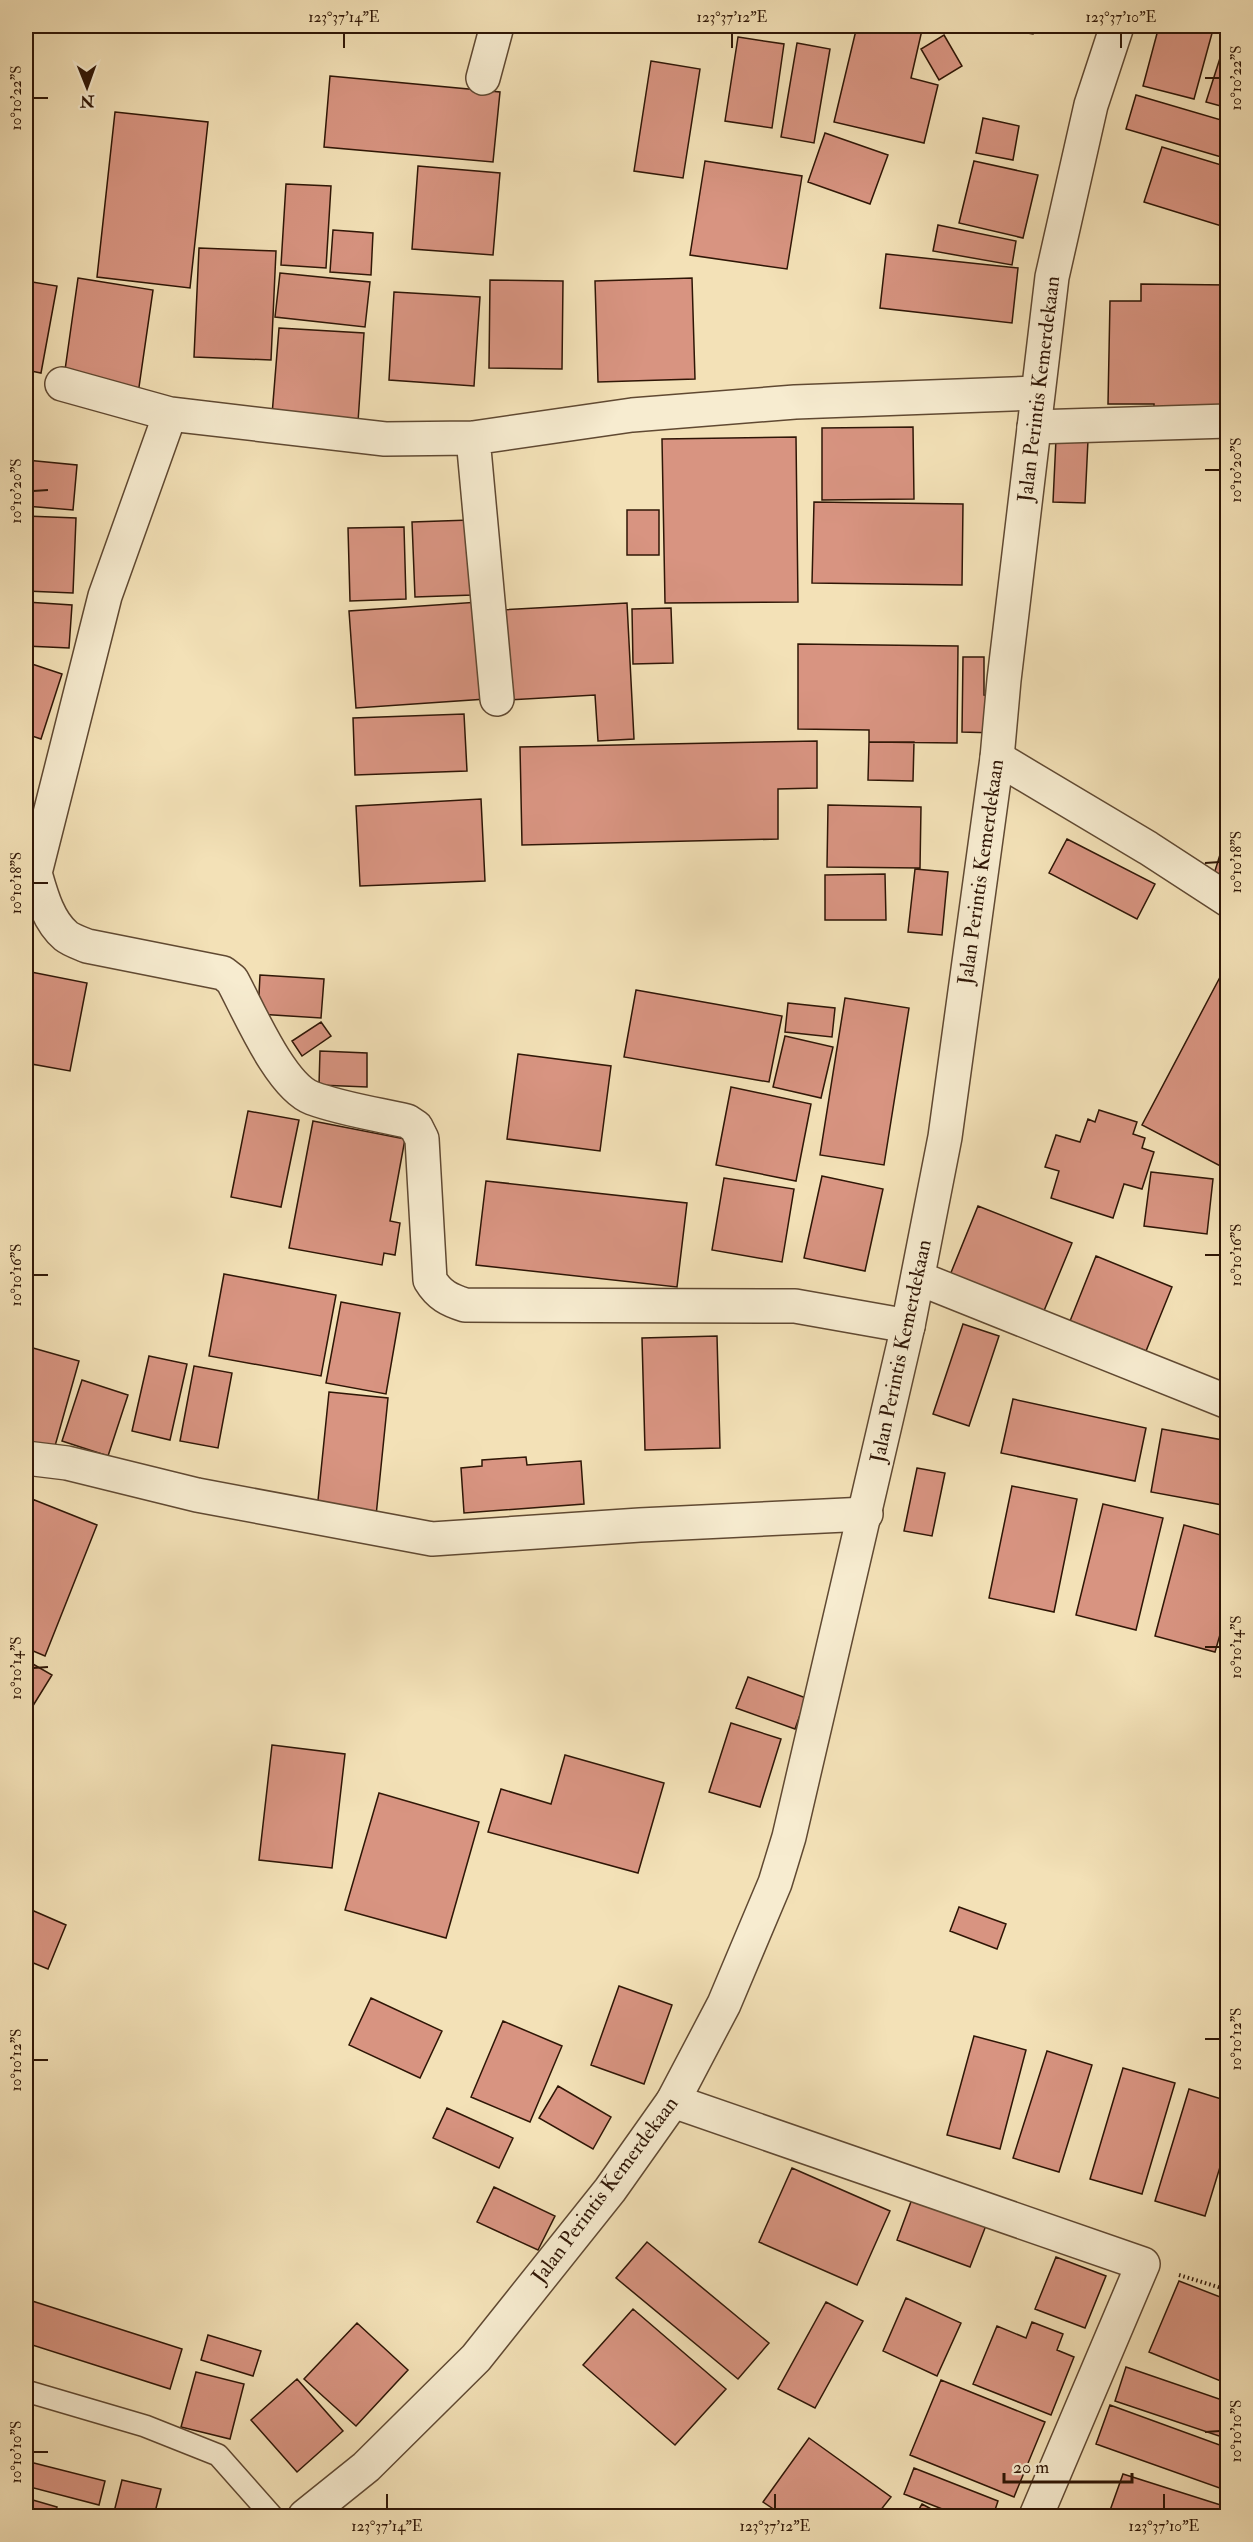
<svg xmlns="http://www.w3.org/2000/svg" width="1253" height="2542" font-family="'IM FELL Double Pica',serif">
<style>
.building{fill:#d89481;stroke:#2f1606;stroke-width:1.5}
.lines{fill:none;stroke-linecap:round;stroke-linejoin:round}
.service-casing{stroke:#604932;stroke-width:24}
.minor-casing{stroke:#604932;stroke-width:36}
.tertiary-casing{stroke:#604932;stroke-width:36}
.path{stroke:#2f1606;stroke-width:4;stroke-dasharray:1.5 3;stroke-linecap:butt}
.service{stroke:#f7ecd0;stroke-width:21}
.minor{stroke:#f7ecd0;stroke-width:33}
.tertiary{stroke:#f7ecd0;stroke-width:33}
.ticks{fill:none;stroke:#2f1606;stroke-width:2}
.labels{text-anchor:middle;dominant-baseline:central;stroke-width:5;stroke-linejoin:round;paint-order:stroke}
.street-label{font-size:21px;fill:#2f1606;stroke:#f7ecd0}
.neatline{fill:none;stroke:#2f1606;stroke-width:2}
.ticks-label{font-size:15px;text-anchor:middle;fill:#2f1606}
</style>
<rect width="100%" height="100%" fill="#f3e1b7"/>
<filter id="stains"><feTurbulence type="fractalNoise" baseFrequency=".00333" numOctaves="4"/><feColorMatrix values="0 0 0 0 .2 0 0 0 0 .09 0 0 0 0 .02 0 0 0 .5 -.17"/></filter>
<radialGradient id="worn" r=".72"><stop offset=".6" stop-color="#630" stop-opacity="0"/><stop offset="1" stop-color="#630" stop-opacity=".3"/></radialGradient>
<path class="building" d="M431,26H467L466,33Z
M725,26H831V33L724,29Z
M857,26H901L922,30L911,78L938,85L924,143L834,122Z
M985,26H1034L1033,34Z
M1159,26H1214L1194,99L1143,86Z
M1228,33V108L1206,102Z
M944,35L962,66L939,80L921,49Z
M738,37L784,44L772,128L725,121Z
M797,43L830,49L814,143L781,137Z
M651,61L700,69L683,178L634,171Z
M330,76L500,92L493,162L324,147Z
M1136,95L1228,122V159L1126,129Z
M115,112L208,122L190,288L97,277Z
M983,118L1019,126L1013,160L976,153Z
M825,133L888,155L870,204L808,182Z
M1162,147L1228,167V228L1144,202Z
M705,161L802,176L787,269L690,255Z
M974,161L1038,175L1023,238L959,223Z
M418,166L500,173L493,255L412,249Z
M286,184L331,186L326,268L281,265Z
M938,225L1016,241L1012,265L933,251Z
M333,230L373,233L371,275L330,272Z
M199,248L276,251L271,360L194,357Z
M886,254L1018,268L1012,323L880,308Z
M280,273L370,282L365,327L275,317Z
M78,278L153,290L138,394L63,384Z
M692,278L695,379L598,382L595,281Z
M490,280L563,281L562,369L489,368Z
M26,281L57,286L41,373L26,370Z
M1141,284L1228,285V417L1154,416V404H1108L1110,301H1141Z
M394,292L480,297L474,386L389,380Z
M279,328L364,333L358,422L272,415Z
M913,427L914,499L822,500V428Z
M796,437L798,602L665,603L662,439Z
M1056,439L1088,440L1085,503L1053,502Z
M26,460L77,465L73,510L26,506Z
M814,502L963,504L962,585L812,583Z
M627,510H659V555H627Z
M26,516L76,518L73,593L26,591Z
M470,520L473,595L415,597L412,522Z
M404,527L406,599L350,601L348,528Z
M26,602L72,605L69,648L26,646Z
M479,602L486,699L356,708L349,611Z
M627,603L634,739L598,741L595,695L506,700L501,610Z
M671,608L673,663L633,664L632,609Z
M798,644L958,646L957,743L869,742V730L798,729Z
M963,657H984V695L996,696V733L962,732Z
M26,662L62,674L41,739L26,734Z
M464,714L467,771L355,775L353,718Z
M817,741V788L778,789V839L522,845L520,747Z
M869,742H914L913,781L868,780Z
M481,799L485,881L360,886L356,806Z
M828,805L921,807L920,868L827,867Z
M1228,829V878L1214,874Z
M1067,839L1155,884L1137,919L1049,873Z
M915,869L948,872L942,935L908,932Z
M885,874L886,920H825V875Z
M1228,962V1170L1142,1125Z
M26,971L87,983L70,1071L26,1063Z
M260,975L324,979L321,1018L258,1014Z
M636,990L782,1016L769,1082L624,1057Z
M845,998L909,1008L884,1165L820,1155Z
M788,1003L835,1008L832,1037L785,1032Z
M321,1022L331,1036L302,1056L292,1041Z
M785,1036L833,1047L821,1098L773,1087Z
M320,1051L367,1053V1087L319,1085Z
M518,1054L611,1066L600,1151L507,1139Z
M731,1087L811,1104L796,1181L716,1165Z
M1099,1110L1137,1122L1133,1134L1145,1138L1142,1148L1154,1152L1142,1189L1124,1184L1113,1218L1051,1198L1059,1171L1045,1167L1056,1135L1080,1142L1088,1119L1095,1122Z
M248,1111L299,1120L281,1207L231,1197Z
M313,1121L405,1139L390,1221L400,1223L395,1255L384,1253L382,1265L289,1248Z
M1151,1172L1213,1179L1207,1234L1144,1226Z
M822,1176L883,1189L865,1271L804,1258Z
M724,1178L794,1189L782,1262L712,1250Z
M486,1181L687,1203L677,1287L476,1265Z
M978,1206L1072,1243L1041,1318L948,1280Z
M1096,1256L1172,1287L1146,1351L1070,1321Z
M224,1274L336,1295L321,1376L209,1356Z
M341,1302L400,1313L386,1394L326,1383Z
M963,1324L999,1336L969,1426L933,1414Z
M717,1336L720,1448L645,1450L642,1338Z
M26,1346L79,1361L53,1453L26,1445Z
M149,1356L187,1364L170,1440L132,1431Z
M194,1366L232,1373L218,1448L180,1441Z
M82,1380L128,1395L108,1456L62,1441Z
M329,1392L388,1398L376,1516L317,1510Z
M1013,1399L1146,1428L1135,1481L1001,1453Z
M1162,1429L1228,1441V1506L1151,1492Z
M526,1457L527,1465L581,1461L584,1504L464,1513L461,1468L482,1466V1460Z
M917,1468L945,1473L932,1536L904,1531Z
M1012,1486L1077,1499L1054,1612L989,1598Z
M32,1499L97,1525L45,1656L26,1648V1515Z
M1103,1504L1163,1518L1136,1630L1076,1615Z
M1184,1525L1228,1537V1607L1215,1652L1155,1636Z
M26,1660L52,1675L26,1717Z
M1228,1661V1686L1220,1683Z
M748,1677L806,1698L795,1729L736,1708Z
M731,1723L781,1739L760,1807L709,1792Z
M272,1745L345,1754L332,1868L259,1860Z
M565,1755L664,1783L638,1873L488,1832L501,1789L551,1804Z
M379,1793L479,1822L446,1938L345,1910Z
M959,1907L1006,1924L997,1949L950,1931Z
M27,1908L66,1925L48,1969L26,1960Z
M619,1986L672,2005L644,2084L591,2065Z
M371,1998L442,2031L420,2078L349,2045Z
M503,2021L562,2046L530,2122L471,2097Z
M974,2036L1026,2050L1000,2149L947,2135Z
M1047,2051L1092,2065L1059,2172L1013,2158Z
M1123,2068L1175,2083L1142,2194L1090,2179Z
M558,2086L611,2117L593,2149L539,2118Z
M1189,2089L1228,2101V2141L1205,2216L1155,2201Z
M447,2108L513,2138L499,2168L433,2138Z
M792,2168L890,2211L857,2285L759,2242Z
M494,2187L555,2216L538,2250L477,2222Z
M916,2188L990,2215L970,2267L897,2240Z
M647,2242L769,2343L738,2379L616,2278Z
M1056,2257L1106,2276L1085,2328L1035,2309Z
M1179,2281L1228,2300V2384L1149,2352Z
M906,2298L961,2323L937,2376L883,2351Z
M26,2299L182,2349L170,2389L26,2343Z
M826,2302L863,2321L815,2408L778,2389Z
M633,2309L726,2389L675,2445L583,2365Z
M1032,2322L1063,2334L1057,2350L1074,2357L1051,2415L973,2384L997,2326L1026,2338Z
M357,2323L408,2370L356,2426L304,2379Z
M208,2335L261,2351L253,2376L201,2360Z
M1126,2367L1228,2402V2439L1115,2401Z
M196,2372L244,2384L230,2439L181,2427Z
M297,2379L343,2431L297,2472L251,2420Z
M941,2380L1045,2422L1014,2497L910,2455Z
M1110,2405L1228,2448V2491L1096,2444Z
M809,2438L891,2497L876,2516H784L763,2502Z
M26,2461L105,2481L99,2505L26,2486Z
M914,2468L998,2501L993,2516H960L904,2494Z
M1123,2474L1227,2507L1224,2516H1108Z
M122,2480L161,2489L154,2516H132L114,2512Z
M26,2498L57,2507L54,2516H26Z
M922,2504L944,2516H915Z
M68,2510L88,2516H66Z"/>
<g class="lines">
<g class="service-casing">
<path id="service" d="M26,2391L145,2426L218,2455L272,2516"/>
</g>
<g class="minor-casing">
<path id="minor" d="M483,78L497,26
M62,384L170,414L385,439L473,438L632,415L795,402L1037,393
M170,414L105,596L35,873C41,894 48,921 66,936C71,940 80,943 87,946L223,973L232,980C248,1009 280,1086 312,1098C342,1109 376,1114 407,1121L416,1127L422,1139L430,1280C439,1295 449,1300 465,1305L795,1306L908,1326
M1034,427L1228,421
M473,438L497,699
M997,758L1148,848L1228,900
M918,1278L1228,1402
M26,1458L67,1463L197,1495L432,1539L640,1525L866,1514
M673,2101L1143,2264L1036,2516"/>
</g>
<g class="tertiary-casing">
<path id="tertiary" d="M305,2516L366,2467L476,2358L610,2190L673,2101L724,2004L775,1883L789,1837L908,1326L945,1137L997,758L1004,680L1052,277L1091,105L1117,26"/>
</g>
<path class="path" d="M1179,2275L1228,2290"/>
<use href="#service" class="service"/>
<use href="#minor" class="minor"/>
<use href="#tertiary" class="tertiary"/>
</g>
<path class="ticks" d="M344,33V48M732,33V48M1121,33V48M1205,78H1220M33,98H48M1205,470H1220M33,491L48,490M1205,863L1220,862M33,883H48M1205,1255H1220M33,1275H48M1205,1647H1220M33,1668L48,1667M1205,2039H1220M33,2060H48M1205,2432L1220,2431M33,2452H48M387,2494V2509M775,2494V2509M1164,2494V2509"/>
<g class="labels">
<g class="street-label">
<text transform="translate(1039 389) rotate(-83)">Jalan Perintis Kemerdekaan</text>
<text transform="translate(981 872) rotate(-82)">Jalan Perintis Kemerdekaan</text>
<text transform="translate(901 1351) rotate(-78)">Jalan Perintis Kemerdekaan</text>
<text transform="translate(605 2190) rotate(-53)">Jalan Perintis Kemerdekaan</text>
</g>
</g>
<rect width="1253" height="2542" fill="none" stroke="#f3e1b7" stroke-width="66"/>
<g transform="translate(87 87) rotate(179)" stroke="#f7ecd0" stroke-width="4.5" paint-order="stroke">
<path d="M0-4.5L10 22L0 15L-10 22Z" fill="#2f1606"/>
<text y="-9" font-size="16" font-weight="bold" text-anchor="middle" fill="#2f1606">N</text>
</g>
<path d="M1004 2473v9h128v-9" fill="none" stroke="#2f1606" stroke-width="3"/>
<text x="1013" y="2473" font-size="18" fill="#2f1606" stroke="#f7ecd0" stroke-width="4.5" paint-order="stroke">20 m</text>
<rect x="33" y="33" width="1187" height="2476" class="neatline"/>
<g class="ticks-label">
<text x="344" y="22">123°37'14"E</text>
<text x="732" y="22">123°37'12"E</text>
<text x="1121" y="22">123°37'10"E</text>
<text transform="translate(1236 78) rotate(-90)" y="5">10°10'22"S</text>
<text transform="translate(16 98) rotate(-90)" y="5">10°10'22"S</text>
<text transform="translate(1236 470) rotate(-90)" y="5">10°10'20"S</text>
<text transform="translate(16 491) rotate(-90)" y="5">10°10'20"S</text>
<text transform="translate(1236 862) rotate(-90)" y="5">10°10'18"S</text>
<text transform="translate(16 883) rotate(-90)" y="5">10°10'18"S</text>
<text transform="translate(1236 1255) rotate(-90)" y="5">10°10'16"S</text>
<text transform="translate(16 1275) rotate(-90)" y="5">10°10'16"S</text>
<text transform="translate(1236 1647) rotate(-90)" y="5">10°10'14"S</text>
<text transform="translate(16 1668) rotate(-90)" y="5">10°10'14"S</text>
<text transform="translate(1236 2039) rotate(-90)" y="5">10°10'12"S</text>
<text transform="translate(16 2060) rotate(-90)" y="5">10°10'12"S</text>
<text transform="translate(1236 2431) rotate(-90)" y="5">10°10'10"S</text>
<text transform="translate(16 2452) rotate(-90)" y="5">10°10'10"S</text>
<text x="387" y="2531">123°37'14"E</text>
<text x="775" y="2531">123°37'12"E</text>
<text x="1164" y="2531">123°37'10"E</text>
</g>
<rect width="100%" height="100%" filter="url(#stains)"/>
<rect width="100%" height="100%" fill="url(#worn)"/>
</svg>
